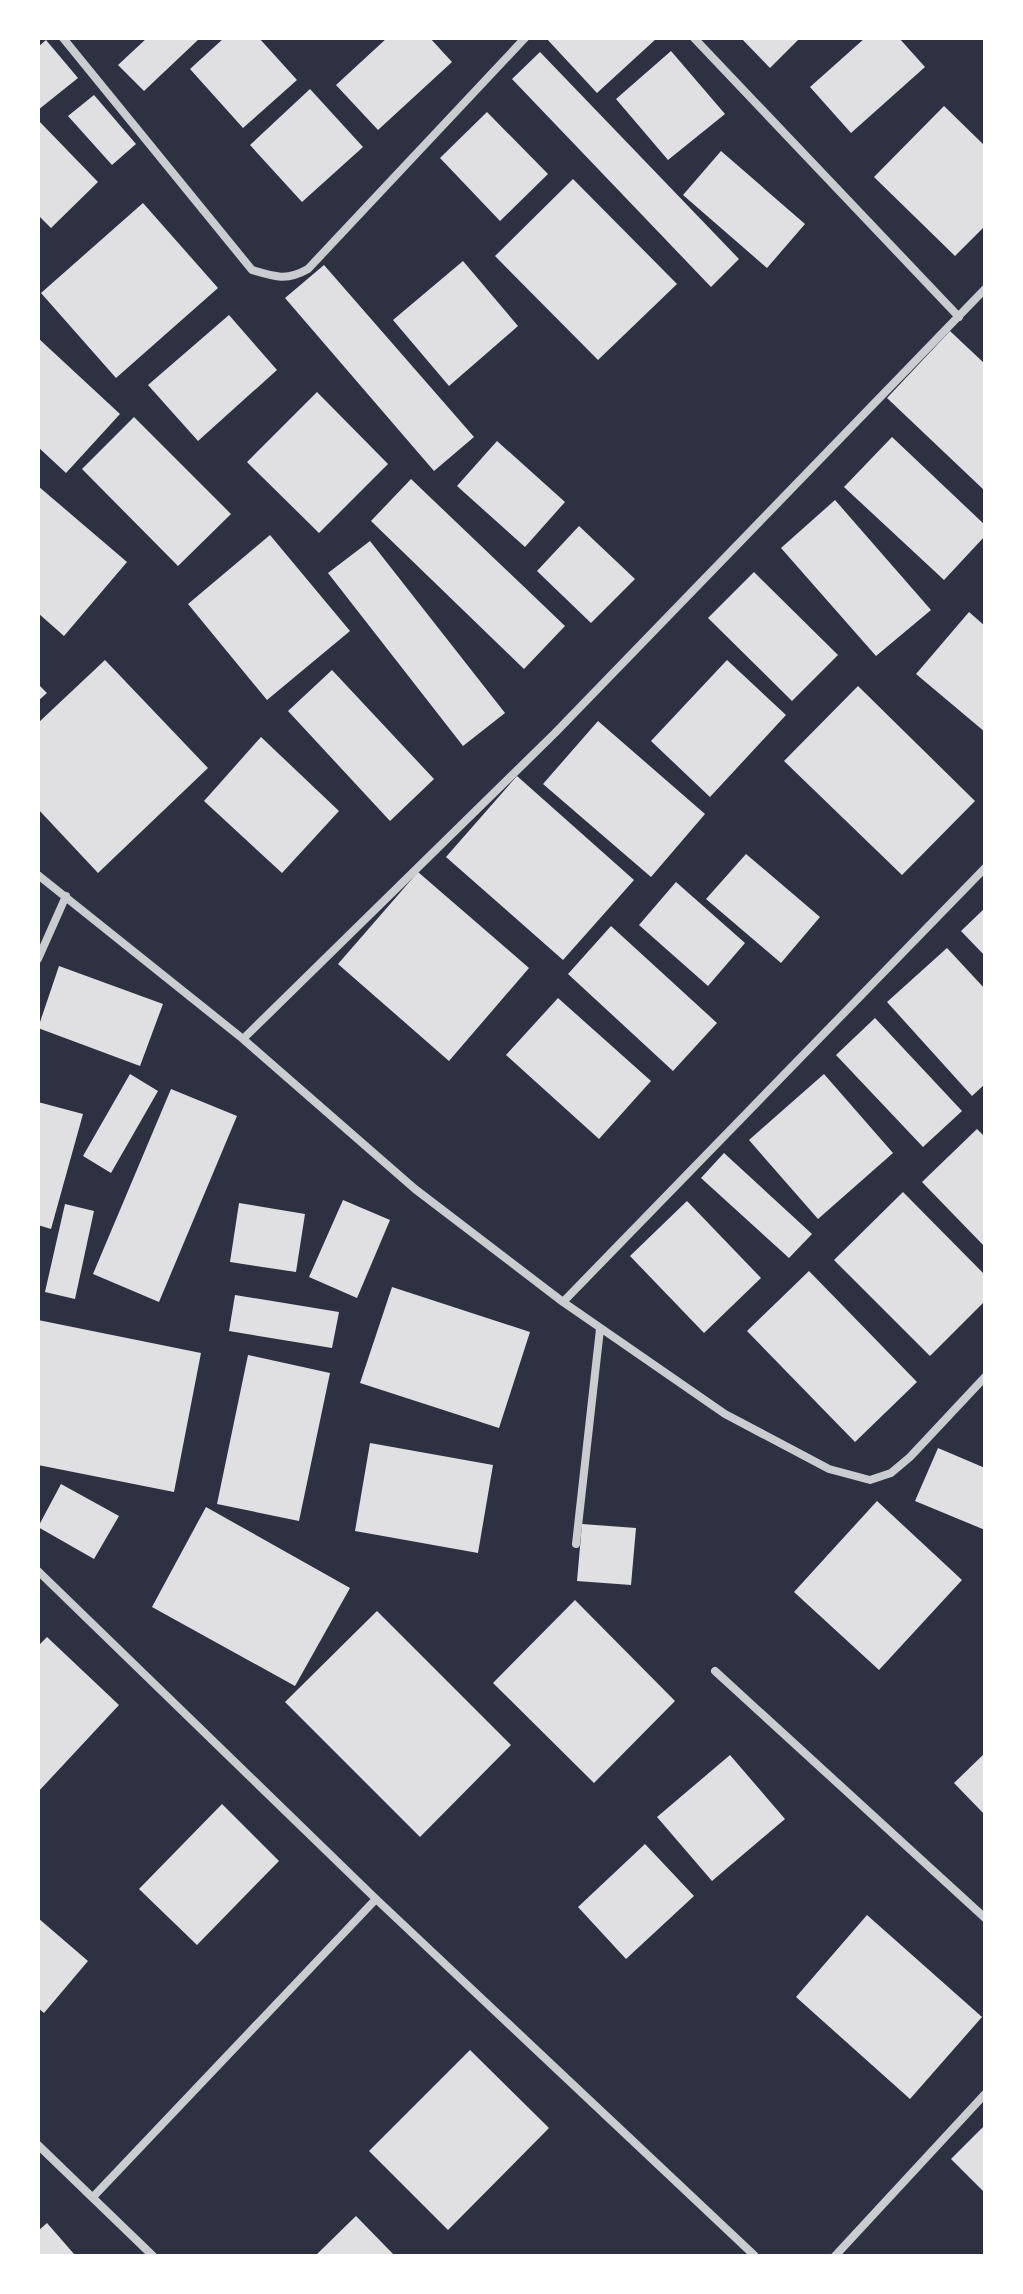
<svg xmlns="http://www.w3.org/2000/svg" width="1023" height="2294" font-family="'PT Sans',sans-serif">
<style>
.building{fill:#e0e0e3}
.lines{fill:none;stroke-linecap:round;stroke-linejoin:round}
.minor{stroke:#caccd0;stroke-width:8}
</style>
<rect width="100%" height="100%" fill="#2d3142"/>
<path class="building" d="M147,38H200L144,91L118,65Z
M224,38H259L297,80L243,128L190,69Z
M387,38H430L452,62L378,130L336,85Z
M546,38H657L597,93Z
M741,38H800L770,68Z
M865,38H899L925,67L851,133L810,87Z
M46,40L78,78L38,110V47Z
M671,51L725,114L668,160L616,99Z
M540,52L739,259L711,287L512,79Z
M310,89L363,147L302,202L250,145Z
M94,95L136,144L112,165L68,116Z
M944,106L985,146V226L955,256L874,177Z
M487,112L548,174L500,221L440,158Z
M38,120L98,182L51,228L38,215Z
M721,151L805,224L767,268L683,195Z
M573,179L677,284L598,360L495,256Z
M143,203L218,288L116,378L41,293Z
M463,261L518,326L449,386L393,320Z
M324,265L474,437L434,471L285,298Z
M229,315L277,370L198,441L148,385Z
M950,331L985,364V491L887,398Z
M38,338L120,414L66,473L38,447Z
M317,392L388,464L319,533L247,462Z
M134,417L231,514L178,566L82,469Z
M892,437L985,525V536L944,580L844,487Z
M497,441L565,502L525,547L457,486Z
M411,479L565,626L524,669L371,521Z
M38,486L127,562L64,636L38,613Z
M835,500L931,610L876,656L781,548Z
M579,526L635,579L591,623L537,571Z
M270,535L350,631L267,700L188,604Z
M370,541L505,713L463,746L328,573Z
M754,572L838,655L792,701L708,618Z
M969,612L985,626V732L916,674Z
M105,660L208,768L98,873L38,809V723Z
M727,660L786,715L710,797L651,741Z
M332,670L434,779L390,821L288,711Z
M38,684L47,693L38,701Z
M858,686L975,801L902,875L784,761Z
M598,721L705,814L651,877L543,784Z
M261,737L339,811L282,873L204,801Z
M517,776L634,880L563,960L446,857Z
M746,854L820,917L781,963L706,899Z
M418,872L529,968L449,1061L338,964Z
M676,882L745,943L708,986L639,925Z
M985,908V956L961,931Z
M611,926L717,1023L673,1071L568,974Z
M947,948L985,989V1084L972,1096L887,1002Z
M59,966L163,1004L140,1066L38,1028Z
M558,998L651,1081L599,1139L506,1055Z
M875,1018L962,1111L923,1147L836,1055Z
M130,1074L158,1091L111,1173L83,1156Z
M824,1074L893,1153L818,1219L749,1140Z
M171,1089L237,1116L159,1302L93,1274Z
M38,1102L83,1114L51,1229L38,1225Z
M977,1129L985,1137V1247L922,1182Z
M724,1153L812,1234L789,1258L701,1178Z
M903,1192L985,1275V1301L930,1356L834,1260Z
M343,1200L390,1220L357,1298L309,1277Z
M687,1201L761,1278L704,1333L630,1256Z
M239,1203L305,1214L296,1272L230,1262Z
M65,1204L94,1211L75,1299L45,1292Z
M809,1271L917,1382L855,1442L747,1331Z
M392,1287L530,1332L499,1428L360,1383Z
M235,1295L339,1312L332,1348L229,1331Z
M38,1320L201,1353L174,1492L38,1465Z
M248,1355L330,1373L299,1521L217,1504Z
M370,1443L493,1465L478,1553L355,1531Z
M938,1448L985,1468V1530L915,1501Z
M61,1484L119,1516L94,1559L38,1527Z
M877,1501L962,1580L879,1670L794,1592Z
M206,1507L350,1588L295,1686L152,1607Z
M582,1524L636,1528L631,1585L577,1581Z
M575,1600L675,1701L594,1783L493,1683Z
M377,1611L511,1745L420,1837L285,1702Z
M47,1637L119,1705L38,1792V1646Z
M985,1753V1815L954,1783Z
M730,1755L785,1819L712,1881L657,1817Z
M222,1804L279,1861L197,1945L139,1889Z
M645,1844L694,1896L626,1959L578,1907Z
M867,1915L982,2017L910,2099L796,1997Z
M38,1918L88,1961L44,2013L38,2008Z
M470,2050L549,2128L448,2230L369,2151Z
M985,2125V2193L951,2159Z
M356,2216L395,2256H315Z
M47,2223L74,2254L72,2256H38V2231Z"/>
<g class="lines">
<path class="minor" d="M63,38L252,270C275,277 287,281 308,269L525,38
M694,38L959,317
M38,875L243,1039L415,1189L563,1302L725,1414L829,1469L870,1480L891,1473L910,1457L985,1377
M38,959L66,896
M243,1039L555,733L985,289
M563,1302L985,868
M576,1544L600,1329
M38,1571L376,1899L755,2256
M715,1671L985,1918
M38,2145L153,2256
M93,2197L376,1899
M835,2256L985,2094"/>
</g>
<rect width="1023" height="2294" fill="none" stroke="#ffffff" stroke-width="80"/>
</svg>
